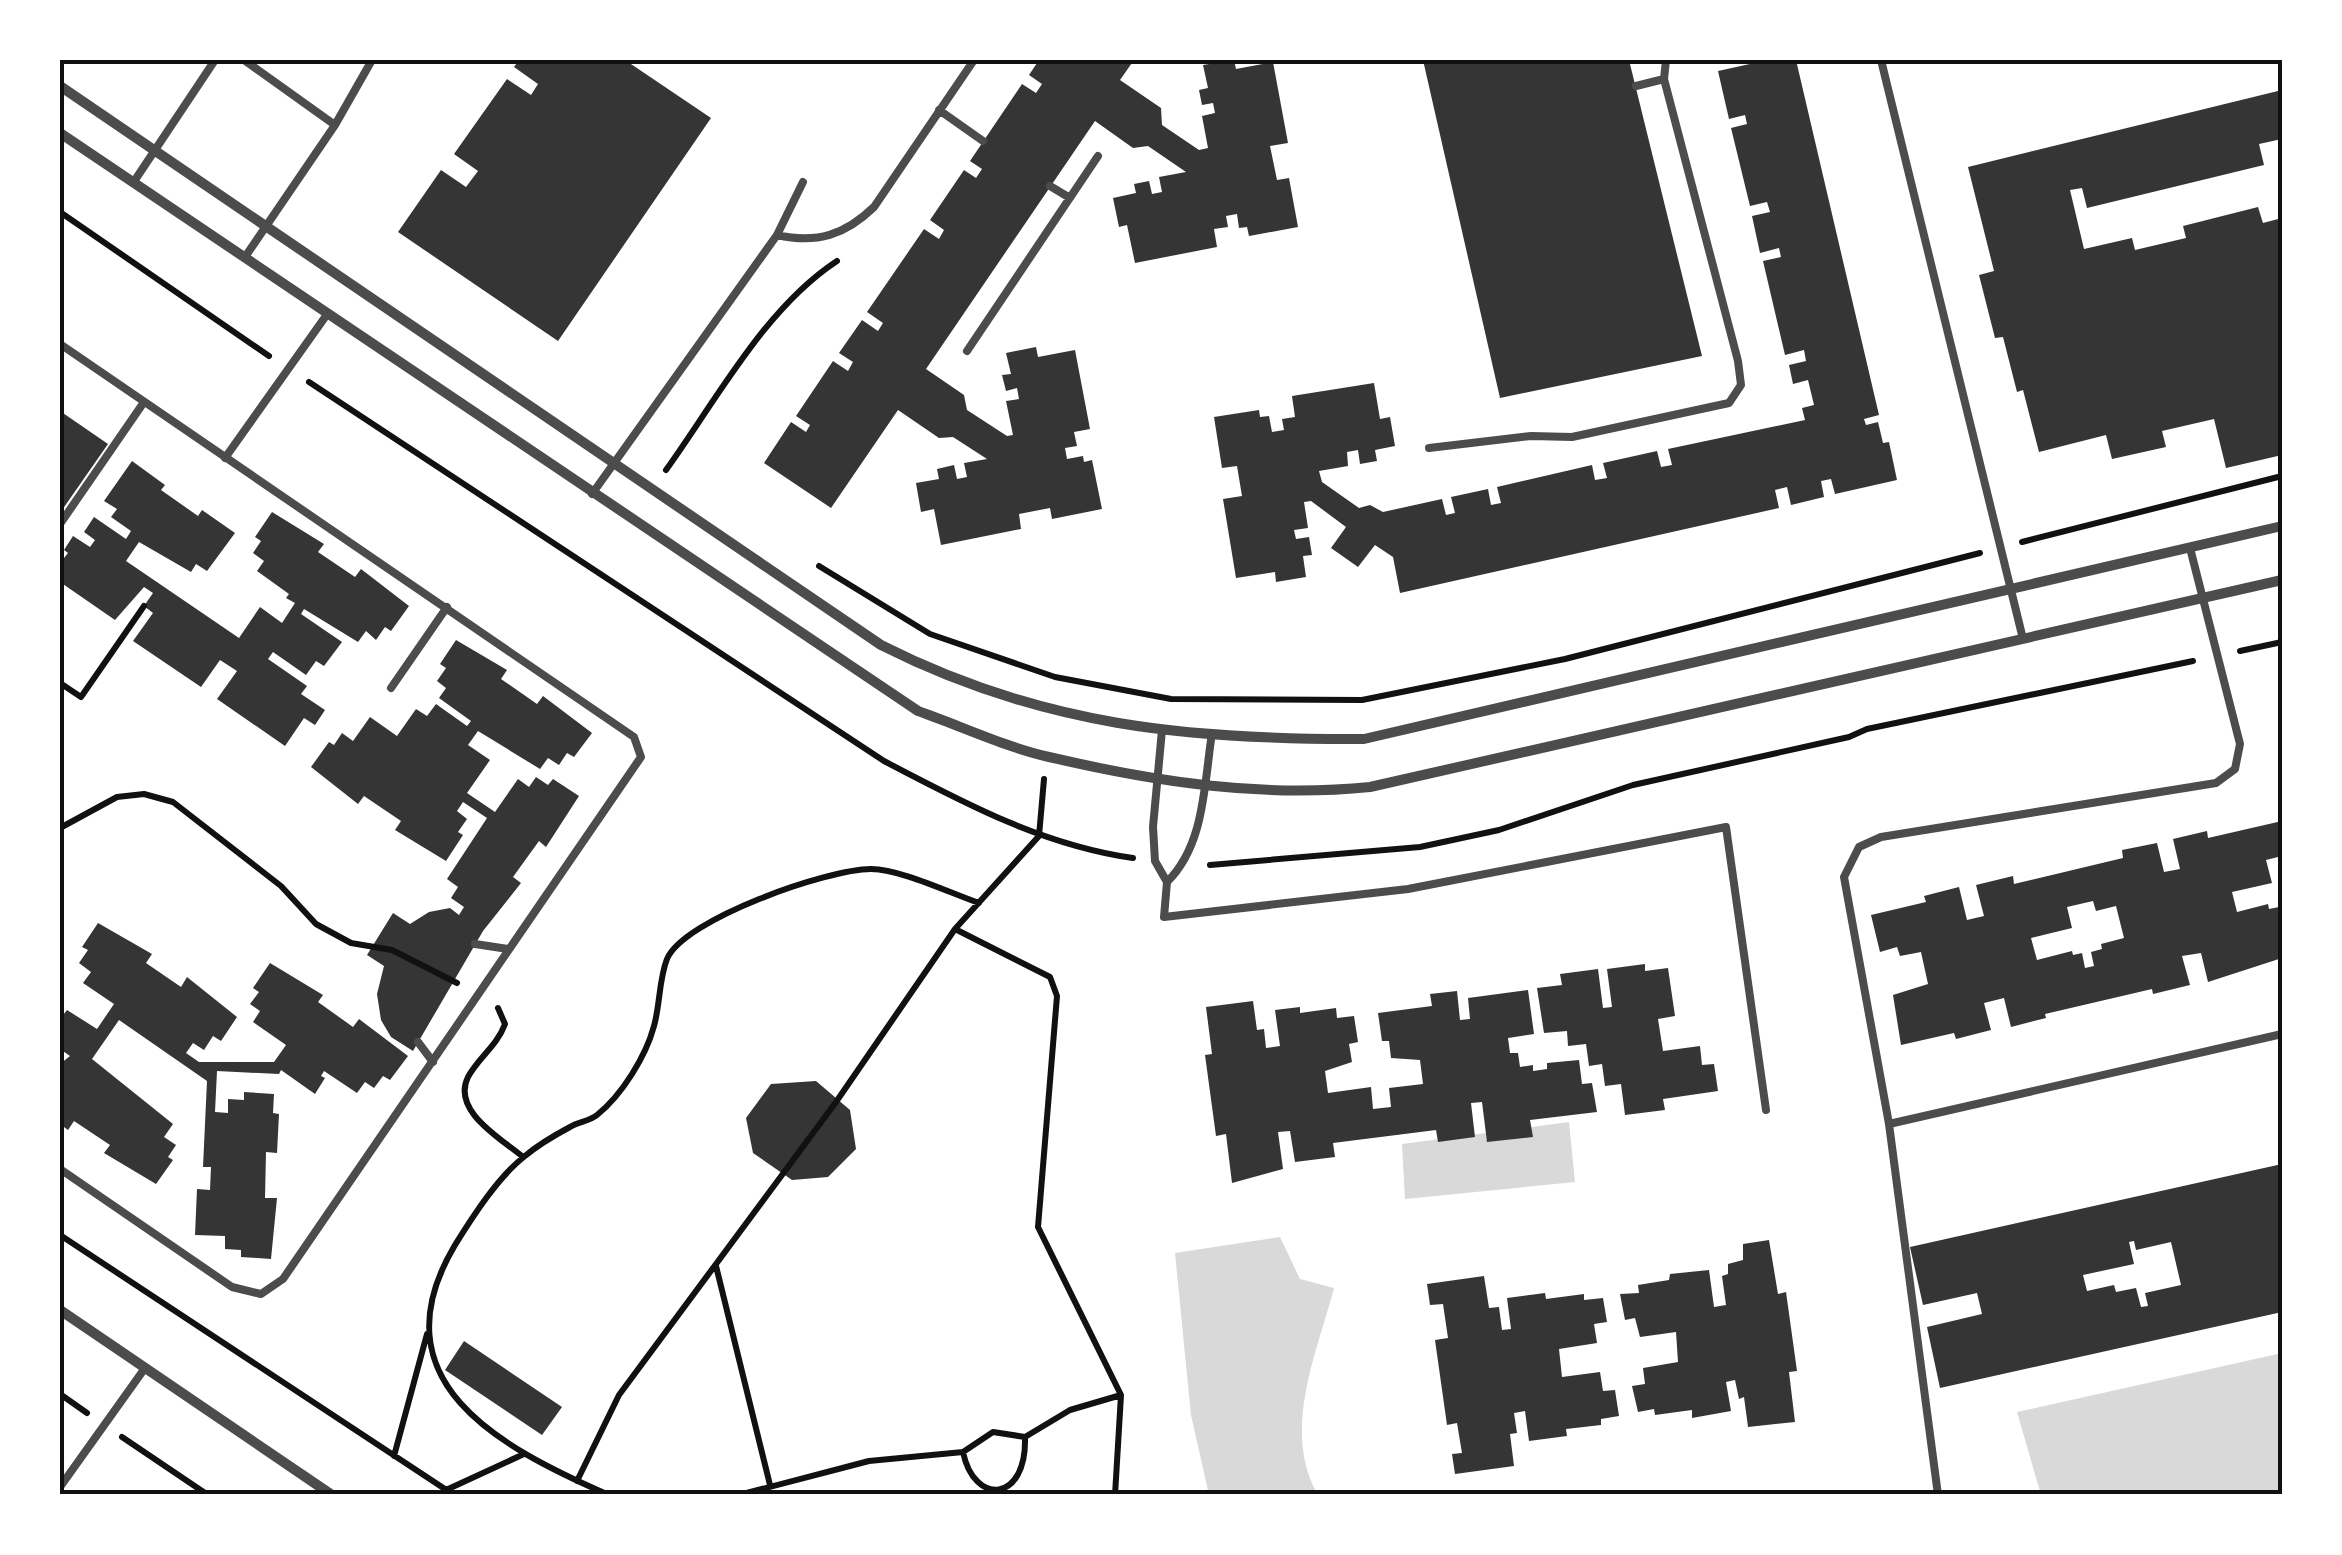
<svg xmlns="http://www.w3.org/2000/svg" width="2342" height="1555" font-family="'Noto Sans',sans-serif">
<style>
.water{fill:#d9d9d9}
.building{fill:#353535;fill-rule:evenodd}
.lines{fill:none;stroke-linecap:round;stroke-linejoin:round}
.path{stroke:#111;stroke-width:6}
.service{stroke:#4c4c4c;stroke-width:8}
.minor{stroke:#4c4c4c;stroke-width:10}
.neatline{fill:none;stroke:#111;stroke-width:4}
</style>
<rect width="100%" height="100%" fill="#fff"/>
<path class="water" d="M1569,1122L1575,1182L1405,1199L1402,1144Z
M1280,1237L1300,1279L1334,1288C1317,1353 1281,1432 1318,1495H1209L1191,1415L1175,1253Z
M2282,1353V1495H2041L2017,1412Z"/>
<path class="building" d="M519,60H625L711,118L558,341L398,232L441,170L466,187L478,171L454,154L507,79L531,95L538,84L514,67Z
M1039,60H1134L1120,80L1161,108L1162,125L1199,150L1208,148L1202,116L1215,113L1213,103L1202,105L1199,90L1208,88L1203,65L1234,60L1236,69L1273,62L1288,143L1270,146L1277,180L1289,178L1298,227L1249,236L1247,227L1239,228L1237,214L1226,216L1228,227L1214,229L1217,247L1135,263L1127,225L1119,227L1113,198L1136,193L1134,184L1149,181L1152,194L1162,192L1159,177L1186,172L1148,146L1133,148L1095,121L926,369L964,395L967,410L1007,436L1013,435L1006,401L1019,399L1017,388L1006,391L1002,375L1011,374L1006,353L1036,347L1038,357L1075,350L1090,429L1074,432L1077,446L1065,448L1067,459L1083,456L1084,462L1092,460L1102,509L1052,519L1050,508L1019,514L1021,529L941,545L934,509L921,512L916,483L939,479L937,469L954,465L957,479L967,477L964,463L987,459L953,437L939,438L898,410L831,508L764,463L791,422L806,432L810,425L796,416L833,361L848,371L853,362L839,353L862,320L878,331L883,323L867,312L924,229L939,239L944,230L930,220L964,170L976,178L982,169L970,161L1022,84L1036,93L1042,84L1029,75Z
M1423,60H1629L1702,356L1500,398Z
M1768,60H1796L1879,415L1864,419L1866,425L1878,422L1883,443L1889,442L1897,480L1835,494L1831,479L1821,481L1824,497L1791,505L1787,487L1775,490L1779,508L1400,593L1393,557L1375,545L1358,567L1331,548L1346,527L1311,501L1304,502L1308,528L1294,530L1296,539L1309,537L1312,555L1303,556L1306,577L1276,582L1275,572L1236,578L1223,499L1242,496L1237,466L1222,468L1214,417L1259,410L1260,417L1269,416L1272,432L1284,430L1282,419L1295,417L1292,396L1374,383L1380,419L1390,417L1395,446L1375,450L1377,461L1360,464L1358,450L1347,452L1348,466L1319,471L1322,482L1359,508L1370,505L1383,512L1442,499L1446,515L1455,513L1451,497L1488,489L1491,505L1501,503L1497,487L1592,465L1595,480L1607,478L1603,463L1657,451L1661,467L1672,465L1668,449L1805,420L1802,408L1814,405L1808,380L1793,384L1789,365L1806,361L1804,350L1785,355L1763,261L1781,257L1779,248L1760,253L1752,216L1770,212L1767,202L1750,206L1731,128L1747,124L1745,115L1729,119L1718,71Z
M2282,90V139L2259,144L2264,165L2087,208L2082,188L2070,190L2084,249L2132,238L2135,250L2186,238L2183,226L2258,207L2263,223L2282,218V455L2226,468L2214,419L2162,431L2166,447L2112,459L2106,435L2039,452L2023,390L2017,392L2003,337L1995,338L1979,275L1994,271L1968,167Z
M60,411L108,444L60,513Z
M132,461L165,485L161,490L198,516L202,510L235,533L207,571L196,564L191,572L139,542L126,561L239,638L260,607L282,623L295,603L286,598L289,594L257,571L264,561L253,553L261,541L255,537L272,512L324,544L318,552L355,577L361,569L409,606L391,631L385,627L376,640L366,631L358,642L304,609L301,614L342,642L324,666L316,661L306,675L273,652L268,659L307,686L301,694L325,710L315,725L304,718L285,746L217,699L237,671L220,660L201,687L133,641L153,613L144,606L153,593L144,587L115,620L60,582V563L68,553L64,550L73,536L90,547L95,540L84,532L94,517L126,539L131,531L111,517L117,509L104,501Z
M456,640L507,670L501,679L537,704L543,696L592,733L574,757L567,753L559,765L548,758L540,769L478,731L468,745L490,760L467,793L495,812L518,779L529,787L536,777L548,785L553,779L579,796L546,847L539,841L513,877L521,883L483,931L413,1051L391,1037L381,1020L377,994L384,966L367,955L393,913L410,924L429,912L450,908L459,915L464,907L451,898L458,887L447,879L487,818L463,802L457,811L467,819L458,832L463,835L446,861L395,830L401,821L364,796L358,804L311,767L329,742L334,745L342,733L353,741L370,717L397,736L416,709L427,716L436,704L467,726L471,721L439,698L446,688L437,681L446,668L440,664Z
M2282,821V856L2266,860L2272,883L2232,892L2237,912L2268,904L2269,909L2279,907L2282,958L2208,982L2201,953L2182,956L2190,985L2153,994L2152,989L2045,1014L2046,1018L2011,1027L2004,998L1984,1003L1991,1030L1956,1039L1954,1033L1901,1045L1893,995L1928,984L1921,952L1900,956L1897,947L1880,952L1871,915L1926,902L1924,896L1959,887L1967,920L1984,916L1976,885L2013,876L2014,884L2123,858L2122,850L2157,843L2164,872L2180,869L2173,839L2207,831L2208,838ZM2093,901L2096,911L2116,906L2124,938L2101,944L2102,949L2091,952L2094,966L2085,968L2082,953L2073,955L2072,951L2037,960L2031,938L2072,928L2067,907Z
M98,923L152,954L146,963L181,987L187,977L237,1017L221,1041L213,1036L204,1050L193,1043L186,1053L199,1062H274L286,1045L253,1022L260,1011L250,1004L259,992L253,988L270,963L323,995L318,1002L353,1027L359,1019L408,1056L390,1080L383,1076L374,1088L365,1082L357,1093L324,1071L321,1076L325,1078L315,1094L281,1070L279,1074L217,1071L215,1112L228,1113V1099L244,1100V1092L274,1094L273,1113L279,1114L277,1153L266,1152L265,1198H277L271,1259L241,1257V1250L225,1249V1236L195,1235L197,1189L210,1190L211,1167H203L207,1081L119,1020L92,1059L173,1124L164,1137L176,1145L168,1157L173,1160L156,1184L104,1153L110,1145L74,1121L68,1130L60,1124V1064L70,1056L60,1049V1019L67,1010L97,1029L114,1004L83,983L91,972L79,963L88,950L82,947Z
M1645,964V971L1668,968L1675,1016L1658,1019L1663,1051L1700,1046L1702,1065L1714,1064L1718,1091L1663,1099L1665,1110L1625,1115L1621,1084L1605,1086L1602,1064L1589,1066L1586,1044L1568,1046L1567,1031L1544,1033L1537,988L1562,985L1560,974L1598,969L1603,1008L1612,1007L1607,969Z
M1528,990L1534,1034L1508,1038L1510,1053H1518L1520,1067L1533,1065V1071L1547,1069V1063L1579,1060L1582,1084L1592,1083L1597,1112L1530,1120L1533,1137L1487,1142L1482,1102L1471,1103L1475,1137L1438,1142L1436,1130L1333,1143L1335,1157L1295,1162L1290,1131L1278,1132L1283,1169L1232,1183L1226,1134L1216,1136L1205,1055L1212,1054L1206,1007L1253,1001L1257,1030L1264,1029L1266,1048L1280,1046L1275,1010L1300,1007V1013L1336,1008L1337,1018L1354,1016L1358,1042L1349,1044L1352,1062L1325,1071L1328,1093L1371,1087L1373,1109L1391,1107L1389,1088L1423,1084L1420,1060L1391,1058L1389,1041H1382L1378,1013L1432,1006L1430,994L1457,991L1460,1020L1470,1019L1468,998Z
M816,1081L850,1110L856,1149L828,1177L792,1180L753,1153L746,1118L771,1084Z
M2282,1164V1312L1940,1388L1927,1327L1982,1314L1977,1293L1923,1305L1910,1247ZM2134,1241L2136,1250L2171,1242L2181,1285L2145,1293L2148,1306L2141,1307L2136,1288L2116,1292L2114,1285L2087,1291L2083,1275L2134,1264L2129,1242Z
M1769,1240L1778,1294L1786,1292L1797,1371L1789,1372L1795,1422L1748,1427L1744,1397L1739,1399L1735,1380L1726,1382L1731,1411L1692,1418V1410L1655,1415L1654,1409L1638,1412L1632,1386L1645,1384L1643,1368L1678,1362L1676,1332L1640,1337L1635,1318L1625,1320L1620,1294L1639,1293L1638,1285L1669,1280L1670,1274L1709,1270L1714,1307L1726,1305L1722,1276L1728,1274V1264L1743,1260V1244Z
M1484,1276L1489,1308L1499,1307L1502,1330L1511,1329L1507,1298L1545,1293L1546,1299L1584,1294V1300L1603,1298L1607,1322L1594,1324L1597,1343L1559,1349L1562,1377L1600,1372L1603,1391L1615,1390L1619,1416L1601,1419V1425L1566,1429L1567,1436L1529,1441L1525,1411L1514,1413L1517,1433L1510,1434L1514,1466L1455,1474L1452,1454L1462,1453L1457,1423L1447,1425L1435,1340L1448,1338L1443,1304L1430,1305L1427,1284Z
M464,1341L562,1407L542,1435L445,1370Z"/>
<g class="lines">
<path class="path" d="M60,212L269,356
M309,382L884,761C964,803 1042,845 1133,858
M666,470C716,401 764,309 837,261
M2022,542L2282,476
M819,566L930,634L1055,677L1171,699L1362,700L1565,659L1980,553
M2240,651L2282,642
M60,683L81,697L144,606
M1044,779L1039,836L955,929L1050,977L1057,996L1038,1227L1121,1395L1115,1495
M60,828L117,797L144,794L173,802L281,886L316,924L351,943L392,950L457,983
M1210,865L1420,847L1499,830L1633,785L1849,737L1867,729L2193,661
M498,1008L505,1024C497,1046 479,1057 468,1077C451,1111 502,1139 523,1157
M60,1235L454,1495
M716,1266L770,1485
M60,1394L87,1413
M122,1437L208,1495
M963,1452C974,1506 1027,1503 1025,1437
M394,1456L427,1334
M577,1481L619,1395L836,1102L955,929
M446,1490L524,1454
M609,1495C499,1447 374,1381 455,1245C473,1216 498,1177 525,1156C538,1145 555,1135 570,1127C578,1122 590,1121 597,1115C622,1095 646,1056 654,1026C660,1005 659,979 667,959C684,919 828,869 871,869C900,869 950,893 979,903
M739,1495L869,1461L963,1452L993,1432L1025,1437L1070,1410L1121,1395"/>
<path class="service" d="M244,60L335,125
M1881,60L2023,639
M1636,86L1664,79
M939,110L983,141
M133,183L215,60
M1050,186L1070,198
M777,235C817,244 845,235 874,207L974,60
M245,257L335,125L372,60
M60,344L634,737L641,757L283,1279L261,1294L232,1287L60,1169
M967,351L1098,156
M1429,448L1531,436L1572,437L1729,403L1741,385L1738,361L1664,79L1666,60
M225,458L328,313
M592,494L777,235L803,182
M60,524L144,402
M391,688L447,607
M1162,730L1153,827L1155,861L1167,882L1164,917L1408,889L1726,827L1766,1110
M1167,882C1205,845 1204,784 1212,733
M475,944L508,949
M418,1042L433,1062
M1889,1124L2282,1034
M60,1487L145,1368
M1938,1495L1889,1124L1844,877L1859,847L1881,837L2216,783L2235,769L2240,744L2190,548"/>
<path class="minor" d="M60,86L881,645C1041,726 1189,740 1364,739L2282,526
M60,133L918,711C961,726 1005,747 1049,757C1156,782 1261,798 1370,787L2282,580
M60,1310L332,1495"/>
</g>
<rect width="2342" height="1555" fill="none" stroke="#ffffff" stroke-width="125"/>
<rect x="62" y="62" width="2218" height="1430" class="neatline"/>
</svg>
